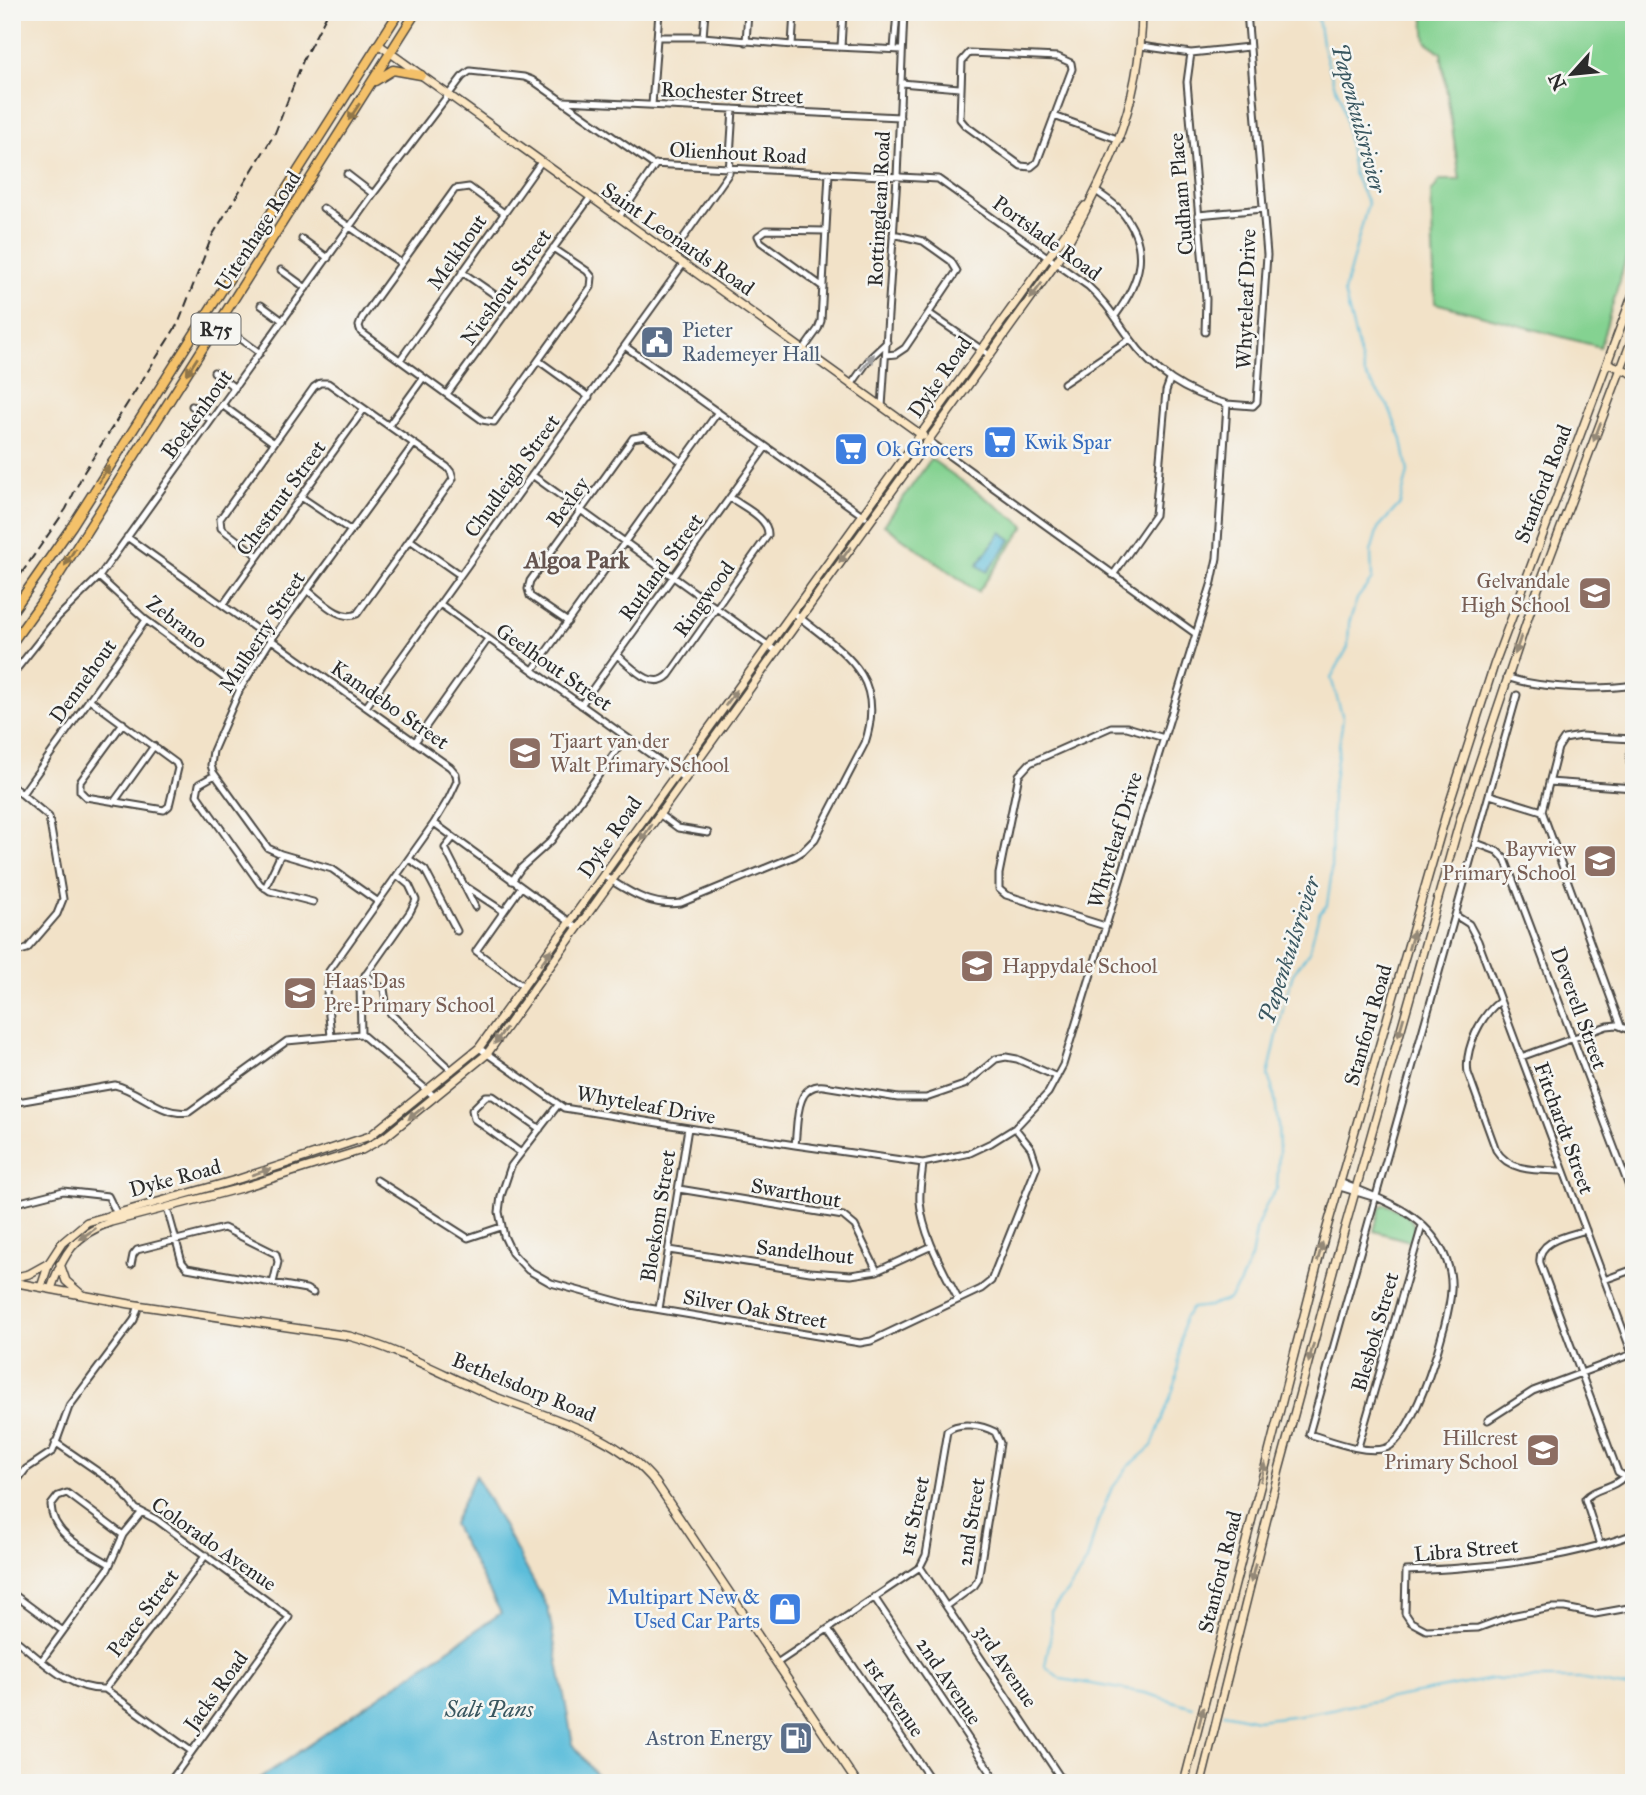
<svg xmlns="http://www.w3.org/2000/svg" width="1646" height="1795" font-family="'IM FELL Great Primer',serif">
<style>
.green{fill:#84d291;stroke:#587e5e;stroke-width:2}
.water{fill:#5cbdda;stroke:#447482;stroke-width:2}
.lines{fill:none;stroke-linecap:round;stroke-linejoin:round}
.stream{stroke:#5cbdda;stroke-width:2}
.street-casing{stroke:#494643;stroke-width:9}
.secondary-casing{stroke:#494643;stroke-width:10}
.primary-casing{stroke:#494643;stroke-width:11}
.street{stroke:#fff;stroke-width:5}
.secondary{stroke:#fbe6c3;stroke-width:7}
.primary{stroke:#f4c16a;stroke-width:8}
.rail{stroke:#2b2b2b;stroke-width:2;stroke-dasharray:10 5;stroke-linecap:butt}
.oneway{fill:#90764a}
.oneway2{fill:#938877}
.oneway3{fill:#a0a0a0}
.labels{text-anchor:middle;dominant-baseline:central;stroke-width:5;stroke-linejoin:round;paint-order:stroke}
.shield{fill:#f6f6f2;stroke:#686867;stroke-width:2}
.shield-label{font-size:19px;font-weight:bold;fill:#2b2b2b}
.street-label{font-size:21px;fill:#2b2b2b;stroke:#f6f6f2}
.service-label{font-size:21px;fill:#4e5e75;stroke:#f6f6f2;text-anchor:start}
.shop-label{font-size:21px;fill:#366cbe;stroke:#f6f6f2;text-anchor:start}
.education-label{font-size:21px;fill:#785e54;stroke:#f6f6f2;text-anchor:end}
.water-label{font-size:23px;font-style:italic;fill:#3a5760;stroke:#f6f6f2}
.quarter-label{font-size:24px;font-weight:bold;fill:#64534e;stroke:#f6f6f2}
</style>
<rect width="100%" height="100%" fill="#f6f6f2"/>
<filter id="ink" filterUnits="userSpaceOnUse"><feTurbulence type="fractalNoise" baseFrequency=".0143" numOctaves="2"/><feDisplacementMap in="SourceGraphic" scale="14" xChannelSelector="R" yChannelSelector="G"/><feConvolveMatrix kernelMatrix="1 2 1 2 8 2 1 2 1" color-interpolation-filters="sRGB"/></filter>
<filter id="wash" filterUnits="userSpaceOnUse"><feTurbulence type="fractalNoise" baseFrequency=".00686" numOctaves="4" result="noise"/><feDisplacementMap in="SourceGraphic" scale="28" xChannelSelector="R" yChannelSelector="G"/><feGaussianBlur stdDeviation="1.57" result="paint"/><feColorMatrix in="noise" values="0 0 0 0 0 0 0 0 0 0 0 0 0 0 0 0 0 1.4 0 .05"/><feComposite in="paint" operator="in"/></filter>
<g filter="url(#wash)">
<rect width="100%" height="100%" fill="#f2e2c8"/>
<path class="green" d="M1423,12H1634V231L1600,347L1435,303L1431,193L1440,180H1460L1441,53L1426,41Z
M931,459L1025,526L978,592L884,525Z
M1385,1204C1404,1213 1420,1218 1413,1242L1374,1231L1380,1207Z"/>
<path class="water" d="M1001,532L1011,540L987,572L977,565Z
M475,1475L548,1608L573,1744L602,1783H259V1779L501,1613L453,1524Z"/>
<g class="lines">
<path class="stream" d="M1193,1707L1145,1693L1061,1679L1045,1666L1051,1633V1611L1071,1587L1087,1561L1097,1524L1111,1490L1128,1467L1152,1446L1176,1382L1184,1318L1192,1308L1211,1306L1229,1299L1239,1285L1251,1258L1257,1226L1267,1203L1277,1188L1279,1150L1278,1124L1274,1093L1268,1076L1285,1000L1293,974L1309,952L1319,914L1327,905L1331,878L1332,794L1343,718L1331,678L1348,647L1349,623L1357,599L1372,579L1371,552L1378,528L1400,504L1408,472L1402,440L1388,406L1365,375L1344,292L1368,203L1353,173L1346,122L1341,98L1334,84L1322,43L1317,12
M1224,1713L1257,1720L1300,1715L1492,1679H1579L1634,1689"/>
</g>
</g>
<g filter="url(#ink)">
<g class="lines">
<g class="street-casing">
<path id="street" d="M657,37H703L792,45L902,50
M703,37L705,12
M746,42L748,12
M792,45L794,12
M1141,46L1191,53L1249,47
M841,47L843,12
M894,49L897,12
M969,53L1058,57L1071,63L1072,69L1037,162L1031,167L1021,166L965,125L960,119L962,61Z
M1191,53L1187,82L1206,299L1205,332
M901,83L959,88
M564,101L900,117
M652,105L659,12
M1054,116L1120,140
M347,174L373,194
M1096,191C1104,197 1114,203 1121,211C1152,248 1140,282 1115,316
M323,208L401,263
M504,213L469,187L455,189L362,318L359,326L361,332L482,420L494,422L591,287L592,277L587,271L553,248
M1198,215L1263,209
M619,217L656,164
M302,239L328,258
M672,254L729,173L733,109
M281,270L306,288
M462,272L511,306
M823,287L761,242L758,236L766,230L826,231
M261,305L283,321
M930,314L988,354
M241,339L260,353
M626,347L865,517
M803,350L818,329L821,321L829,173
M886,355L896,354L905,348L957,271L951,261L923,241L893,234
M400,360L541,162
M539,361L589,397
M214,372L235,388
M1064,383L1130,339
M851,385L871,357L887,342
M447,394L590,198
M222,405L274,443
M192,406L211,420
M882,407L897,177L904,12
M389,425L423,378
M929,441L1196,634
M175,443L188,453
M532,475L776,651
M301,497L350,530
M127,537L450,767L456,774L457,781L449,798L434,823L329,971L327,996L331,1036
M410,540L460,575
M258,556L221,528L220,519L314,387L320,383H328L447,467L451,472L453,479L357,614C340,622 321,600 307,590
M1113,575L1155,515L1166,391L1170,380
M99,577L146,620L240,689
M440,604L685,779
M223,605L364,409
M568,622L530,596L528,589L530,581L633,438L645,436L682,462
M617,655C631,666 652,692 669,675L768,535C769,518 743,507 731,498
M533,670L718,412
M12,675L58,617L99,577L373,194L462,77L470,71L524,77L532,80L652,164L938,179L1088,286C1105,301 1116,319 1129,337C1154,373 1186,393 1227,404
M1507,677C1539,689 1601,690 1634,685
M1632,685L1630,763L1634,776
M89,699L176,763L178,768L169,806L164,810L86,797L80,791V782L123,723
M581,705L766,447
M366,707L684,263
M415,742L488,639
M215,775L199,784L197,795L260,884L270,891L313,902
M1549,782L1634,788
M12,786L49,817L63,899L57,914L27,949L20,951L12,948
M22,794L146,620
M1490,795L1542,811L1621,1026
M114,802L154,746
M1542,811L1558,748L1564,739L1581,736L1632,739
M659,814L678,828L708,833
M434,823L578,928
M453,838L445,848L475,907
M1476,843L1497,851L1505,859L1634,1200
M409,859L425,870L457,931
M604,876C630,892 650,907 681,903L795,856L803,851L815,839L865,743C888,673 840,651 793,612
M512,881L521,868L551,841L626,737
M465,886L503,911
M521,887L476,951L524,987
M265,888L281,854
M377,901L332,869L281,854L268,848L213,772L211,765L213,751L240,689L271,640L414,444
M1455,915L1469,924L1478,941L1634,1359
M1105,926L1006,895L999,889V874L1019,775L1030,763L1111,727H1127L1164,738
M365,975L384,989L387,1008L391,1014L452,1071
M1500,1001C1481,1015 1464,1049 1468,1073L1496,1150C1510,1173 1539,1170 1564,1171
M361,1034L360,983L410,912L416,900L409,885L397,875
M479,1048L564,1108L795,1145L923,1163L970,1153L991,1143L1015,1128L1048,1093L1063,1065L1212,582L1217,558L1227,404L1253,406L1257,402L1267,255L1247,12
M1521,1057L1607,1026L1617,1025L1634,1032
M12,1103L115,1085C140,1091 163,1117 189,1112L287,1041L361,1034L435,1097
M558,1105L511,1166L501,1196L499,1212L504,1236L512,1253L528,1270L551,1283L631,1305L860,1343L871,1341L981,1289L991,1281L1037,1166L1031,1148L1015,1128
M795,1145C798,1124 794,1083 824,1086L898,1098H926L964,1085L996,1059L1006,1057L1017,1059L1057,1077
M521,1153L474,1119L472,1110L486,1096H493L540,1129
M923,1163C922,1176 919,1189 920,1202C923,1236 943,1269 958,1299
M377,1180L468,1238L501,1227
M1342,1183C1381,1199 1424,1212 1444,1254C1449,1265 1452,1277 1451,1290C1450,1320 1415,1437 1386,1448C1366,1455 1329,1440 1309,1434L1517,695
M1340,1187L1376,1198
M679,1189L843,1216L855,1226L877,1271
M12,1204L63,1191L108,1196L116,1212
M167,1208L182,1262L187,1268L306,1289L313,1293
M1586,1230C1568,1236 1537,1240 1540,1263L1618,1472L1626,1477H1634
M669,1250L810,1272L851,1275L877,1271L932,1246
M131,1265L133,1255L137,1250L224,1228L276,1254L278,1262L273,1283
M1604,1280L1634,1269
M659,1309L688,1128
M1488,1420L1533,1391L1632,1354
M55,1442L116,1484L136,1509L157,1520L289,1617L169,1783
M1358,1447L1422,1226
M12,1487L26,1469L53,1451L69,1407L134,1320L139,1305
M1634,1534C1561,1561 1482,1568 1406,1571L1405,1613L1411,1622L1426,1630L1478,1628L1511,1616L1551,1608H1565L1595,1614L1634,1607
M1600,1545L1585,1499C1595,1487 1614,1489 1624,1476
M110,1564C87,1550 52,1536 51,1505L58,1496L67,1493L123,1535
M920,1567L1064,1783
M12,1593L63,1631
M874,1597L998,1783
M828,1629L933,1783
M12,1637C40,1658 69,1691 105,1689L191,1751
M42,1660L108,1569L123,1535L141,1513
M777,1663L920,1567L926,1555L947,1431C959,1421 982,1425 995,1432L1000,1443L978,1580L974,1586L947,1606
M105,1689L206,1555"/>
</g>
<g class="secondary-casing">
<path id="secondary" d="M378,44L923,436
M1607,363L1634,374
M60,1264L66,1281L81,1294
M12,1278L29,1274L47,1264
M12,1282L130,1304L349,1336C398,1349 442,1374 488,1394C548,1419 613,1430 656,1483L857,1783
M41,1287L49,1263L62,1243L87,1222L239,1179L370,1136L479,1048L1085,206
M51,1289C63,1254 74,1235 111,1222L241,1188L362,1150L385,1137L487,1054L1056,263C1104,182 1141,109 1142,12
M1184,1783L1324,1238L1447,811L1494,665L1634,291
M1201,1783L1279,1470L1340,1245L1461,817L1536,594L1634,334"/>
</g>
<g class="primary-casing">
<path id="primary" d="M375,81L393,70L421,75
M12,612L72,526L399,12
M12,643L45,597L416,12"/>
</g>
<use href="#street" class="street"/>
<use href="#secondary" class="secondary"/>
<use href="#primary" class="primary"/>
<path class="rail" d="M12,587L66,509L84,472L179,322L212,236L275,133L304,58L328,12"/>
</g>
<defs><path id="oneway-solid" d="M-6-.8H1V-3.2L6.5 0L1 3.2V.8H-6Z" transform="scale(1.75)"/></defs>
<g class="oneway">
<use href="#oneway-solid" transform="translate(354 112) rotate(123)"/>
<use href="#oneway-solid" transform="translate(192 366) rotate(123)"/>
<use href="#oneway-solid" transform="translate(104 474) rotate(-58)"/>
<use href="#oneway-solid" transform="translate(70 557) rotate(122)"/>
</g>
<g class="oneway2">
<use href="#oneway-solid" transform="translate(1036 291) rotate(126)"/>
<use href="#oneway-solid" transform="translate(1597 432) rotate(111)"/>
<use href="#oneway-solid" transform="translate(845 555) rotate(126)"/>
<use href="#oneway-solid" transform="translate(1518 645) rotate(109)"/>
<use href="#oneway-solid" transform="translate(731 698) rotate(-54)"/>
<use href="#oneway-solid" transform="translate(646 833) rotate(125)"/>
<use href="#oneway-solid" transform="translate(1411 940) rotate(-74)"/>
<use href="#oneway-solid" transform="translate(546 957) rotate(-54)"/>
<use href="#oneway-solid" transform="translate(1401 1027) rotate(106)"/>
<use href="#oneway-solid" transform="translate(500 1036) rotate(126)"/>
<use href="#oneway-solid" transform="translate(416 1113) rotate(141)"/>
<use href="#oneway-solid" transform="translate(261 1172) rotate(-18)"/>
<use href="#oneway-solid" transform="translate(87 1234) rotate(146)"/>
<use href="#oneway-solid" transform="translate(1320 1252) rotate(-75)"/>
<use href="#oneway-solid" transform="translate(1311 1353) rotate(105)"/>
<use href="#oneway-solid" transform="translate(1263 1472) rotate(-76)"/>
<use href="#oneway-solid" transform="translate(1253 1573) rotate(104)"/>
<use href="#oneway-solid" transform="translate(1201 1717) rotate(-76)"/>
</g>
<use class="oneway3" href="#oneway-solid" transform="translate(868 362) rotate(-52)"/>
</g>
<defs>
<g id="civic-square" transform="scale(1.75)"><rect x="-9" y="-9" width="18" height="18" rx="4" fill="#5c6f8a" stroke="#f6f6f2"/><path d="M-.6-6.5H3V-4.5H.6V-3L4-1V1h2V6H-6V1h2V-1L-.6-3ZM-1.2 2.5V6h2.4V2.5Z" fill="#fff"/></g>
<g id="supermarket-square" transform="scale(1.75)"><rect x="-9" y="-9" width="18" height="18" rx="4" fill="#3f7fe0" stroke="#f6f6f2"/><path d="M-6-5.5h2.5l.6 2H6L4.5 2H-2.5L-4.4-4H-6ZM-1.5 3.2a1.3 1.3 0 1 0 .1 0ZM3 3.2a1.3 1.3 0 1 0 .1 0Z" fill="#fff"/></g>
<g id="school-square" transform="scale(1.75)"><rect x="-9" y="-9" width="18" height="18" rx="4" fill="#8d6e63" stroke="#f6f6f2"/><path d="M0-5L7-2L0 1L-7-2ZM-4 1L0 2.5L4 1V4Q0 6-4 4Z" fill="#fff"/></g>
<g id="shop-square" transform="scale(1.75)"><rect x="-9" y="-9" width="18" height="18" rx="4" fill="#3f7fe0" stroke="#f6f6f2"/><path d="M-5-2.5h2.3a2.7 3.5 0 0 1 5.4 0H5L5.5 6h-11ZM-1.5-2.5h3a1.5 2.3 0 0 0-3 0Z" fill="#fff"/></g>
<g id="fuel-square" transform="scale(1.75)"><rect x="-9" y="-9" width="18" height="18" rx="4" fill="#5c6f8a" stroke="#f6f6f2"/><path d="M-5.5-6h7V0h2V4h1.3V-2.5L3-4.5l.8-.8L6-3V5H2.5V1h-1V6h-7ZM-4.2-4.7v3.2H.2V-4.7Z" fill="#fff"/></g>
</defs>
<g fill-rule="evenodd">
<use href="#civic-square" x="657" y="342"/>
<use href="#supermarket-square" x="1000" y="442"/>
<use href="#supermarket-square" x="851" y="449"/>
<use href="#school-square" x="1595" y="593"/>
<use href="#school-square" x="525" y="753"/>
<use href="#school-square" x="1600" y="861"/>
<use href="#school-square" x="977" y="966"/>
<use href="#school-square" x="300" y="993"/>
<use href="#school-square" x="1543" y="1450"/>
<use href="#shop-square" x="785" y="1609"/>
<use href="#fuel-square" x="796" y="1738"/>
</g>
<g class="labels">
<rect class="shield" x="191.5" y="313.5" width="49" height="31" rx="5"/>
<g class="shield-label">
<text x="216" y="329">R75</text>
</g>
<g class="street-label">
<text transform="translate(732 93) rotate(3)">Rochester Street</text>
<text transform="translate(738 153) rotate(3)">Olienhout Road</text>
<text transform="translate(1181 194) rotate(-95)">Cudham Place</text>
<text transform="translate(879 209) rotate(-87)">Rottingdean Road</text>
<text transform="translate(258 231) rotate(-57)">Uitenhage Road</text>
<text transform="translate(1047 238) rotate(36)">Portslade Road</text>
<text transform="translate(678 239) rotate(35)">Saint Leonards Road</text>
<text transform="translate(457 252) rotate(-55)">Melkhout</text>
<text transform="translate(506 287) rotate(-54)">Nieshout Street</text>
<text transform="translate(1246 299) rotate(-88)">Whyteleaf Drive</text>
<text transform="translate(940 377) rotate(-55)">Dyke Road</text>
<text transform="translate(197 414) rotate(-54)">Boekenhout</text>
<text transform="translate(512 476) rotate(-54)">Chudleigh Street</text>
<text transform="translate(1543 484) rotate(-69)">Stanford Road</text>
<text transform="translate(281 498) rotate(-54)">Chestnut Street</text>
<text transform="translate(568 502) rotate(-54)">Bexley</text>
<text transform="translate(661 567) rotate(-54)">Rutland Street</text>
<text transform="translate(704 599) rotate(-54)">Ringwood</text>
<text transform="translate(177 622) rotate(38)">Zebrano</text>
<text transform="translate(262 632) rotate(-57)">Mulberry Street</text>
<text transform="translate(554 667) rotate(35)">Geelhout Street</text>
<text transform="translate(83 681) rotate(-54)">Dennehout</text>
<text transform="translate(390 705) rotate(35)">Kamdebo Street</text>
<text transform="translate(610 837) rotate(-55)">Dyke Road</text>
<text transform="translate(1115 840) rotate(-73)">Whyteleaf Drive</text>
<text transform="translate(1579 1008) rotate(70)">Deverell Street</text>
<text transform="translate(1368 1025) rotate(-74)">Stanford Road</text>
<text transform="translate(646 1105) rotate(10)">Whyteleaf Drive</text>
<text transform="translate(1564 1128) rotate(70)">Fitchardt Street</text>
<text transform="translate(175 1178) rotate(-15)">Dyke Road</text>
<text transform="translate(796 1193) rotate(10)">Swarthout</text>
<text transform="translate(658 1216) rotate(-81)">Bloekom Street</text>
<text transform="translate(805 1252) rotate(6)">Sandelhout</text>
<text transform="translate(755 1309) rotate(10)">Silver Oak Street</text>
<text transform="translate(1375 1332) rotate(-74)">Blesbok Street</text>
<text transform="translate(524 1387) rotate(22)">Bethelsdorp Road</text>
<text transform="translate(914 1516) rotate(-78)">1st Street</text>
<text transform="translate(971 1522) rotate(-81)">2nd Street</text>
<text transform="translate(214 1544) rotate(35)">Colorado Avenue</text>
<text transform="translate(1466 1550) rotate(-5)">Libra Street</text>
<text transform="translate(1220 1572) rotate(-76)">Stanford Road</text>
<text transform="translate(143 1613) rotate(-53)">Peace Street</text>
<text transform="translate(1006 1666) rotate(56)">3rd Avenue</text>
<text transform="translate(949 1681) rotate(56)">2nd Avenue</text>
<text transform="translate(216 1691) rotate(-54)">Jacks Road</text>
<text transform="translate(894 1697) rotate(56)">1st Avenue</text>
</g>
<g class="service-label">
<text x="682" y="330">Pieter<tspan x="682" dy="24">Rademeyer Hall</tspan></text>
<text x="772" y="1738" text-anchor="end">Astron Energy</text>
</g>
<g class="shop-label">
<text x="1024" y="442">Kwik Spar</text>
<text x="876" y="449">Ok Grocers</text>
<text x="760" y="1597" text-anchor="end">Multipart New &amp;<tspan x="760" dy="24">Used Car Parts</tspan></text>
</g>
<g class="education-label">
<text x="1570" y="581">Gelvandale<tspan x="1570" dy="24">High School</tspan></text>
<text x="550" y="741" text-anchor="start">Tjaart van der<tspan x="550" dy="24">Walt Primary School</tspan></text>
<text x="1576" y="849">Bayview<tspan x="1576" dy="24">Primary School</tspan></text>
<text x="1002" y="966" text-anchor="start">Happydale School</text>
<text x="324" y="981" text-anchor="start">Haas Das<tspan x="324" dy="24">Pre-Primary School</tspan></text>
<text x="1518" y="1438">Hillcrest<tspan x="1518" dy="24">Primary School</tspan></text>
</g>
<g class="water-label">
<text transform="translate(1359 118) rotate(75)">Papenkuilsrivier</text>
<text transform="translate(1289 950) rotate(-72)">Papenkuilsrivier</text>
<text x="489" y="1709">Salt Pans</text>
</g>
<g class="quarter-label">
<text x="577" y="560">Algoa Park</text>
</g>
</g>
<rect width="1646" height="1795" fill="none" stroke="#f6f6f2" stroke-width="42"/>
<g transform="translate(1572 74) rotate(243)" stroke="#f6f6f2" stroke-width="5" paint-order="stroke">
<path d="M0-5L12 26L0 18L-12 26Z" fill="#2b2b2b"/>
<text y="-10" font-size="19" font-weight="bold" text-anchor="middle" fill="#2b2b2b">N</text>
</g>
</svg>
